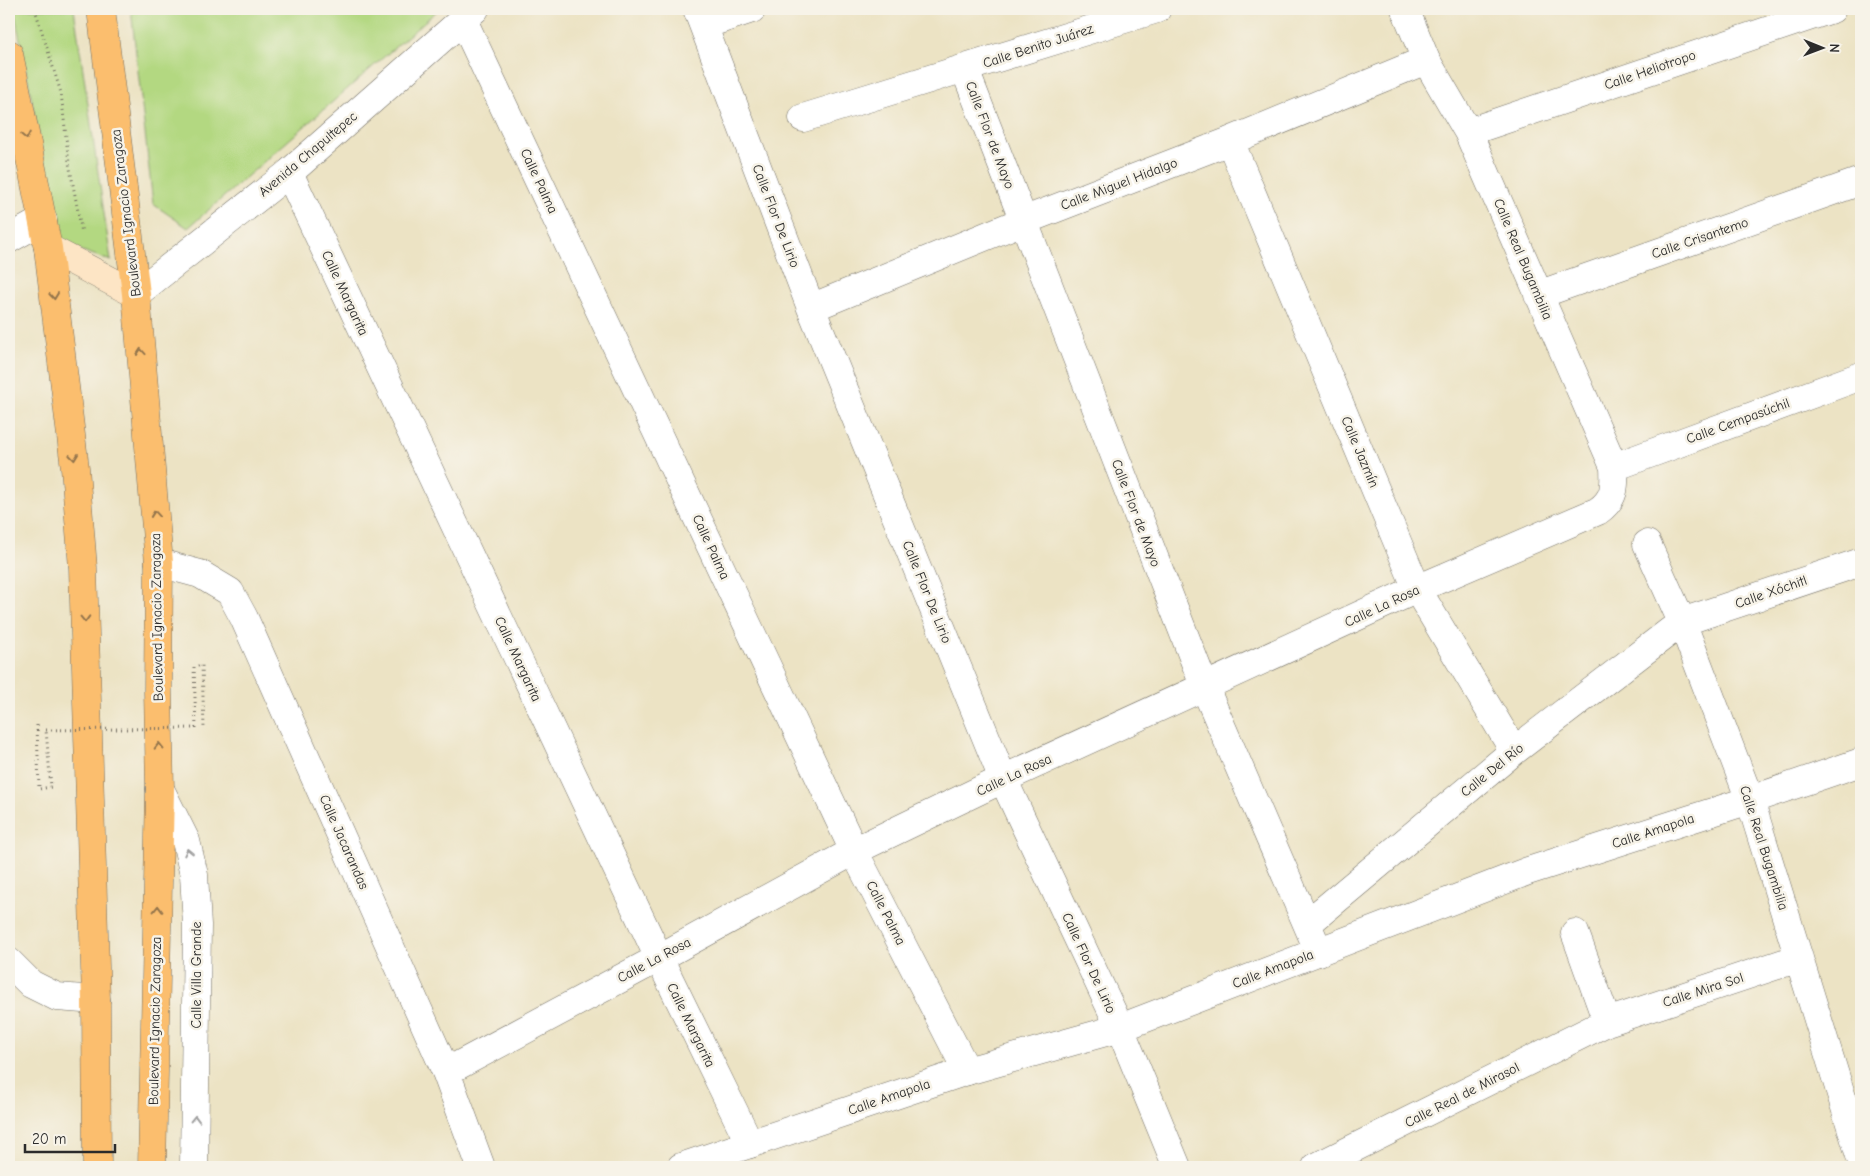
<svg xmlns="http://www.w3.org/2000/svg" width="1870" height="1176" font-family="'Comic Neue',sans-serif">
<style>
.green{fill:#b3d881;stroke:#6f8256}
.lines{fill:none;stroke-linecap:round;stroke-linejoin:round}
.minor-casing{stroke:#6f6b61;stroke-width:29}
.tertiary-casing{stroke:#6f6b61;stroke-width:29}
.secondary-casing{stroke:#6f6b61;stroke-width:29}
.primary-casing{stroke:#6f6b61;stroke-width:29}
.path{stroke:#6f6b61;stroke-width:3;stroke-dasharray:1 4;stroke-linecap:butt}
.minor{stroke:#fff;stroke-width:28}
.tertiary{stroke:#fff;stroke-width:28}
.secondary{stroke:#fde5c5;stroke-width:28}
.primary{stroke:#fbbe6e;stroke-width:28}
.path-bridge{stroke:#6f6b61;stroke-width:3;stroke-dasharray:1 4;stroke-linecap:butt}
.oneway{stroke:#93744c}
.oneway2{stroke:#a0a0a0}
.labels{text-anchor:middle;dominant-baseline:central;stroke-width:5;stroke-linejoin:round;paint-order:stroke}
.street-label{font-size:14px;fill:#2b2b2b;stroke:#f7f3e8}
</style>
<rect width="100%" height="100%" fill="#f7f3e8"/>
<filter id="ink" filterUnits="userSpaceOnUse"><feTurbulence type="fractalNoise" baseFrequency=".02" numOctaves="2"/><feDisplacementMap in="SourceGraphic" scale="10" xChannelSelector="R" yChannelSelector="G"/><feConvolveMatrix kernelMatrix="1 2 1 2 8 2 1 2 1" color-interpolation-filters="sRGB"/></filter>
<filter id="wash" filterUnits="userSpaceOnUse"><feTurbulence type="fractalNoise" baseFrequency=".0096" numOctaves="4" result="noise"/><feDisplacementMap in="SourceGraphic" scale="20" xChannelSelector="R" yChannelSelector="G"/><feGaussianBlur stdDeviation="1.12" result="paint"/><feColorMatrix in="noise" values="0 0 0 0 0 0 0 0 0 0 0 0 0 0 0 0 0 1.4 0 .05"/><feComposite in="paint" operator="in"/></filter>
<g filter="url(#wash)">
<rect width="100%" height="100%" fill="#ece3c4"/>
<path class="green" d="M14,9H74L111,261L60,243Z
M131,9H439L188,228L153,204Z"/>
</g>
<g filter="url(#ink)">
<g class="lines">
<g class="minor-casing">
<path id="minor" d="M697,9L811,308L1003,779L1120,1028L1177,1167
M463,20L854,851L967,1071
M704,25L752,9
M965,70L1205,688L1319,952
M803,118L1157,9
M1468,132L1832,9
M1230,141L1417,589L1514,751
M289,173L659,958L750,1144
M9,239L43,220
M1538,295L1861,181
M811,308L1023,221L1230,141L1426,60
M1614,467L1861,376
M1647,544L1682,622L1750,800L1861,1159
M159,563L200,574L230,592L244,618L446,1072L481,1167
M1307,924L1514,751L1682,622L1861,562
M1575,933L1607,1022
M9,962L31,984L57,997L96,1000
M446,1072L659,958L854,851L1003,779L1417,589L1598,511C1615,499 1615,487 1614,467L1468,132L1426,60L1405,9
M1316,1167L1607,1022L1799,958"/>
</g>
<g class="tertiary-casing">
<path id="tertiary" d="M136,294L289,173L475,9
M160,789L186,841L194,875L197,925L194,1167
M681,1167L967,1071L1120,1028L1528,871L1750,800L1861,762"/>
</g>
<g class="secondary-casing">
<path id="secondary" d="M48,248L136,294"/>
</g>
<g class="primary-casing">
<path id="primary" d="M101,9L136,294L159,563L158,691L160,789L152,1167
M9,54L48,248L75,468L83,568L96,1000L97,1167"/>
</g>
<path class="path" d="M35,9L61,93L69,163L82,233
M37,725L39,789L51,787L46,730
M196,728L194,667L202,665L204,728"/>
<use href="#minor" class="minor"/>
<use href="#tertiary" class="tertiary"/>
<use href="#secondary" class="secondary"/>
<use href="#primary" class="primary"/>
<path class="path-bridge" d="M46,730L196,728"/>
</g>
<defs><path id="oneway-chevron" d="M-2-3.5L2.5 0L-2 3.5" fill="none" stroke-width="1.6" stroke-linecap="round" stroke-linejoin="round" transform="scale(1.25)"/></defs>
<g class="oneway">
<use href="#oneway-chevron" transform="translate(26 136) rotate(78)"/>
<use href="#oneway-chevron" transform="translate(54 296) rotate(83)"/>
<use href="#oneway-chevron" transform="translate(141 352) rotate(-95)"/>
<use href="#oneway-chevron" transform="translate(74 457) rotate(83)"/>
<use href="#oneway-chevron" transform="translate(155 514) rotate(-95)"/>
<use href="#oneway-chevron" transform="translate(85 619) rotate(88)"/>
<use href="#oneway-chevron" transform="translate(159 746) rotate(-91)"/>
<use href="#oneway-chevron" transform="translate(158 909) rotate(-89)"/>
</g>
<g class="oneway2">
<use href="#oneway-chevron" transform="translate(188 852) rotate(-103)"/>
<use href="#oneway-chevron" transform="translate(195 1119) rotate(-89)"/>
</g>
</g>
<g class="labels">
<g class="street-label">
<text transform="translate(1038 46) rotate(-18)">Calle Benito Juárez</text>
<text transform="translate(1650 70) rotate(-19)">Calle Heliotropo</text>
<text transform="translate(990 135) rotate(69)">Calle Flor de Mayo</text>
<text transform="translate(308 154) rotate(-40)">Avenida Chapultepec</text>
<text transform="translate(539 181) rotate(65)">Calle Palma</text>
<text transform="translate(1119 184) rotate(-21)">Calle Miguel Hidalgo</text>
<text transform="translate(126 213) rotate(-97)">Boulevard Ignacio Zaragoza</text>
<text transform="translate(776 216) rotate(69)">Calle Flor De Lirio</text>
<text transform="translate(1700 238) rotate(-19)">Calle Crisantemo</text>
<text transform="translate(1523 259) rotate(67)">Calle Real Bugambilia</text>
<text transform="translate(345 293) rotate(65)">Calle Margarita</text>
<text transform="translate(1738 421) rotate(-20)">Calle Cempasúchil</text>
<text transform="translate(1360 452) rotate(67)">Calle Jazmín</text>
<text transform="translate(1136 513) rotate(69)">Calle Flor de Mayo</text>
<text transform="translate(711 547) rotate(65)">Calle Palma</text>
<text transform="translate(927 592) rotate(68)">Calle Flor De Lirio</text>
<text transform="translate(1771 592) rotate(-19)">Calle Xóchitl</text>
<text transform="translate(1382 606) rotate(-25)">Calle La Rosa</text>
<text transform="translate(157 617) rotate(-91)">Boulevard Ignacio Zaragoza</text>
<text transform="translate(518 659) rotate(65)">Calle Margarita</text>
<text transform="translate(1492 770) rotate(-39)">Calle Del Río</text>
<text transform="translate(1014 775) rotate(-25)">Calle La Rosa</text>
<text transform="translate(1653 831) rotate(-18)">Calle Amapola</text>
<text transform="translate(344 842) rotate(66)">Calle Jacarandas</text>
<text transform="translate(1764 848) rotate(72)">Calle Real Bugambilia</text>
<text transform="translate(886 913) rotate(63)">Calle Palma</text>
<text transform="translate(654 960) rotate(-28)">Calle La Rosa</text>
<text transform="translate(1089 963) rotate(65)">Calle Flor De Lirio</text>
<text transform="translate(1273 969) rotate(-21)">Calle Amapola</text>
<text transform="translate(196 975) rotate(-90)">Calle Villa Grande</text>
<text transform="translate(1703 990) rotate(-18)">Calle Mira Sol</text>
<text transform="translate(155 1021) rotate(-89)">Boulevard Ignacio Zaragoza</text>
<text transform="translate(691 1025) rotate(64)">Calle Margarita</text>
<text transform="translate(1462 1095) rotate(-27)">Calle Real de Mirasol</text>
<text transform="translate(889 1097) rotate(-19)">Calle Amapola</text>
</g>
</g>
<rect width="1870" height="1176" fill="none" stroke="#f7f3e8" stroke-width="30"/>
<g transform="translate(1822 48) rotate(91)" stroke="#f7f3e8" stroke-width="4" paint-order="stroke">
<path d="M0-4L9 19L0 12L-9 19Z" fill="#2b2b2b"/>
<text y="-8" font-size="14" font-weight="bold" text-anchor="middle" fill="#2b2b2b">N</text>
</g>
<path d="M25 1144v8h90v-8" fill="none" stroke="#2b2b2b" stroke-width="2.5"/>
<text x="32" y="1144" font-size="15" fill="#2b2b2b" stroke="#f7f3e8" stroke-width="4" paint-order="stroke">20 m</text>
</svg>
